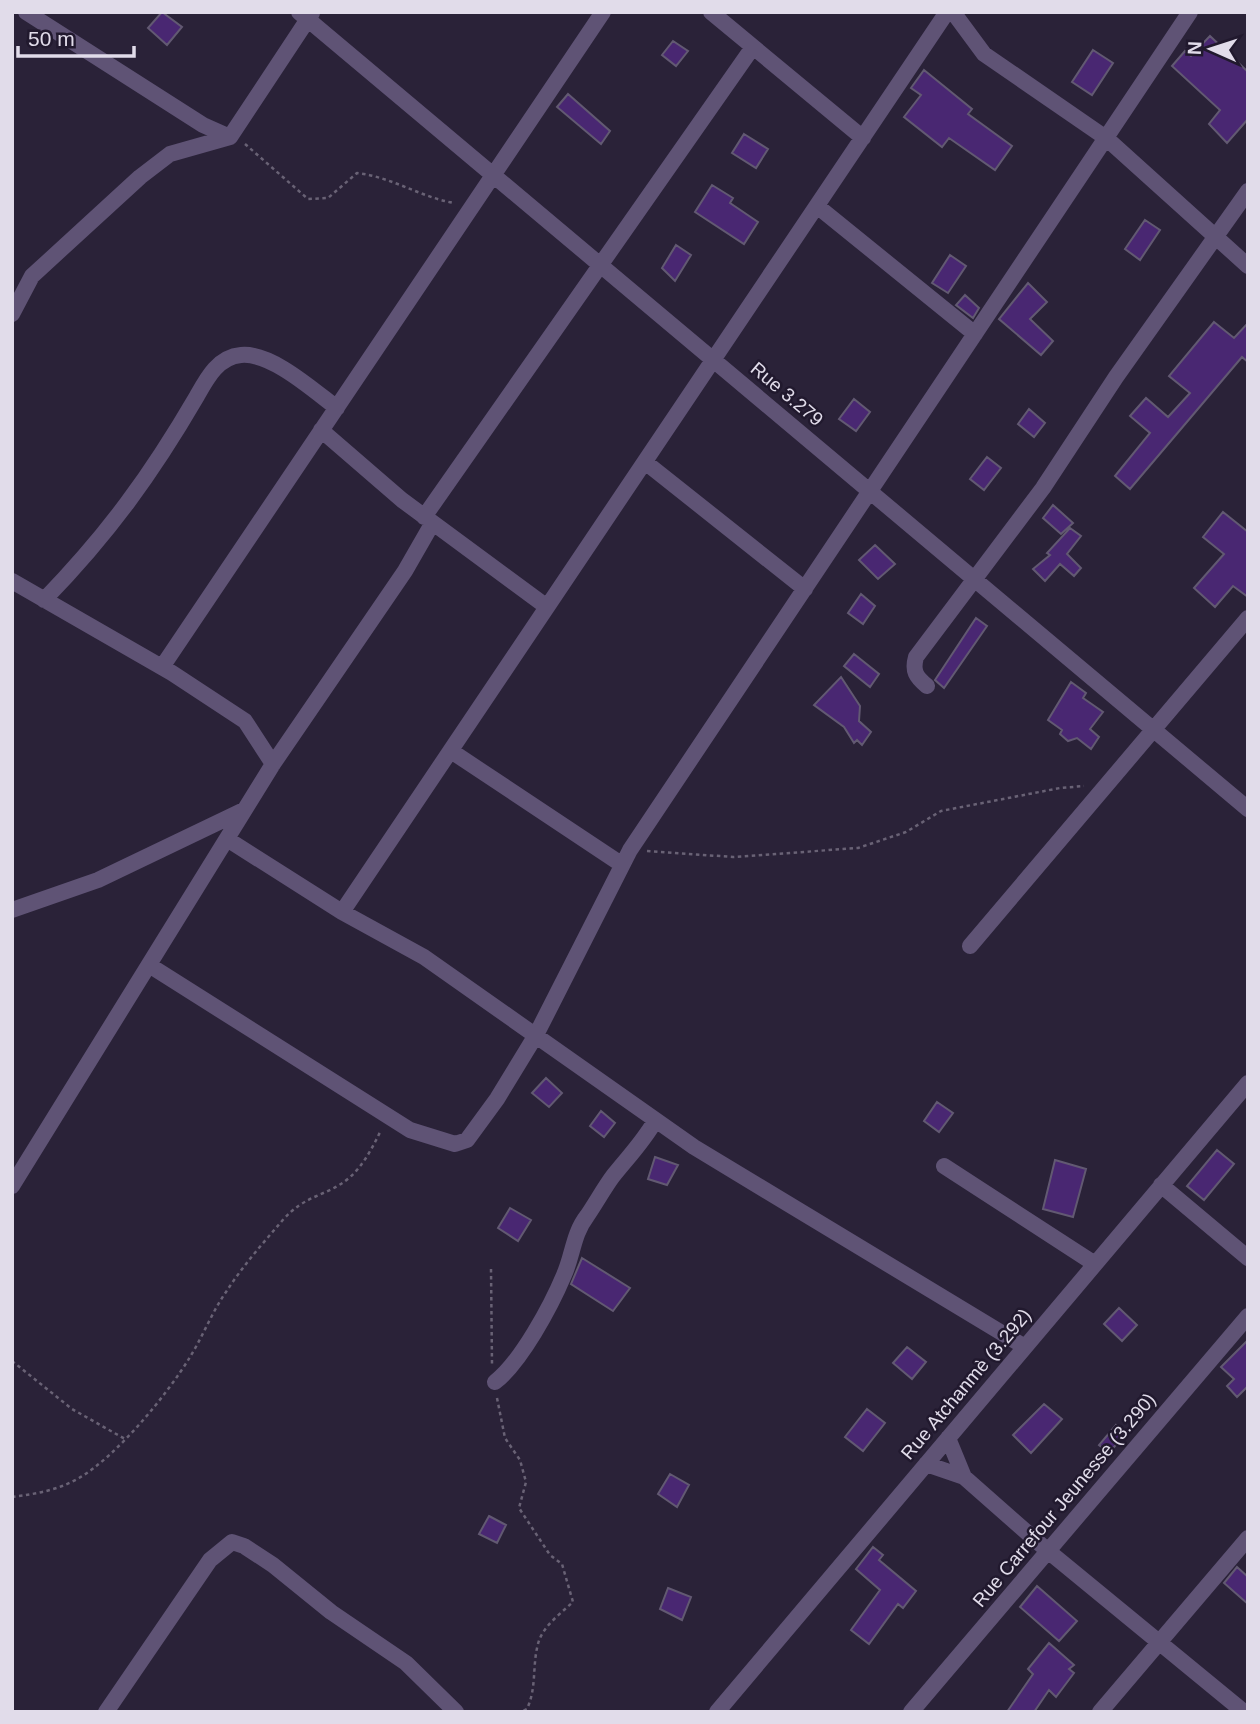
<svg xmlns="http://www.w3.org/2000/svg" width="1260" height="1724" font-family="Arial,sans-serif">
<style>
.building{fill:#492772;stroke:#625972;stroke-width:2}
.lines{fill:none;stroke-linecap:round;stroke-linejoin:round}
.path{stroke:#696275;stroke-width:2.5;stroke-dasharray:3.5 3.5;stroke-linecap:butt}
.minor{stroke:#5f5375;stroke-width:16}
.labels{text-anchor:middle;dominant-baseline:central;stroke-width:5;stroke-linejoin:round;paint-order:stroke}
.street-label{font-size:19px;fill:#e1dcea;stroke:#21192e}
</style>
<rect width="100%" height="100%" fill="#2a2238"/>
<path class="building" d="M162,12L182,27L167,45L148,28Z
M1210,36L1248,72V119L1227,143L1209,124L1220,110L1172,66L1185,51L1191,56Z
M673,41L688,51L676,66L662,55Z
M1093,50L1113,63L1092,95L1072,82Z
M924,70L972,109L968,114L1012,146L995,170L949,138L942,147L904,117L921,95L911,88Z
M568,94L610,131L601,144L557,107Z
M744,134L768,149L756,168L732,153Z
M712,185L733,198L730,203L758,222L744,244L695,212Z
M1145,220L1160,230L1140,260L1125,249Z
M676,245L691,255L675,281L662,268Z
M950,255L966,266L948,293L932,283Z
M1028,283L1047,302L1030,319L1053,341L1041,355L999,319Z
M965,295L979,308L973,318L956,305Z
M1214,322L1234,338L1248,323V362L1242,357L1130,489L1115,476L1150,433L1130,416L1146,398L1168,417L1190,393L1169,376Z
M854,399L870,412L856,431L839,419Z
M1029,409L1045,423L1034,437L1018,424Z
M987,457L1001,468L984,490L970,479Z
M1053,505L1073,523L1061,534L1043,518Z
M1223,512L1248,532V597L1233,586L1215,607L1194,588L1224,554L1203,537Z
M1070,528L1081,536L1067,554L1081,568L1074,576L1060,564L1045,581L1033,569L1050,555L1047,553Z
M875,545L895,564L878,579L859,560Z
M861,594L875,606L863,624L848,613Z
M976,618L987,626L944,688L935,680Z
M854,654L879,674L870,687L844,666Z
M841,677L860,706L859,721L871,732L862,745L857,740L854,743L844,727L814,705Z
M1071,682L1086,693L1083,698L1103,712L1090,729L1099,737L1091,749L1077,738L1068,741L1060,734L1062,730L1048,720Z
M546,1078L562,1093L549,1107L532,1093Z
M937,1102L953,1113L939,1132L924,1121Z
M601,1111L615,1123L604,1137L590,1126Z
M1217,1150L1234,1164L1204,1200L1187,1186Z
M655,1157L678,1165L667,1185L648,1179Z
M1055,1160L1086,1169L1073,1217L1043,1209Z
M510,1208L531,1220L518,1241L498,1228Z
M582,1258L630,1288L613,1311L571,1284Z
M1119,1308L1137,1325L1122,1341L1104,1324Z
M1248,1340V1386L1237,1397L1227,1386L1234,1379L1221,1367Z
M907,1347L926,1362L912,1379L893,1363Z
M1044,1404L1062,1419L1031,1453L1013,1435Z
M867,1409L885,1423L863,1451L845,1437Z
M1116,1425L1126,1433L1109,1453L1099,1445Z
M670,1474L689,1485L677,1507L658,1494Z
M489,1516L506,1525L497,1543L479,1534Z
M873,1547L883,1555L879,1560L916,1591L903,1608L898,1604L869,1644L851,1630L880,1590L856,1569Z
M1237,1567L1248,1577V1604L1224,1583Z
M1037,1586L1077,1621L1059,1641L1020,1607Z
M668,1588L691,1597L682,1620L660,1609Z
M1049,1643L1074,1665L1069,1669L1074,1673L1056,1697L1049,1690L1034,1712H1007L1033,1674L1028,1669Z"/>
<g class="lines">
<path class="path" d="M245,144L308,199L328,198L357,173C392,177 420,197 454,203
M647,851L733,857L858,848L906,832L941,811L1060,788L1084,786
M491,1269L492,1364
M12,1361L72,1409L125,1439
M497,1398L505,1438L520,1460L526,1482L519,1508L550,1555L562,1564L573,1602C560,1614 542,1627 538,1644C532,1666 537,1687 527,1709L521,1712
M12,1497C36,1494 58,1490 79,1478C117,1456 167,1395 190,1357C203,1336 212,1312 226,1292C242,1267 263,1243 282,1221C305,1194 326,1197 349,1178C363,1166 373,1147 381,1130"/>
<path class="minor" d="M26,12L203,125L230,137
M299,12L1248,809
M711,12L863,138
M953,12L984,54L1106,138L1248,266
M817,206L975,334
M12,314L32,276L140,177L170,154L230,137L312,13
M321,430L402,500L547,607
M645,462L805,589
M424,517L753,47
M12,581L172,673L245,721L273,764
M44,600C108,534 151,475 197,396C207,378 218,357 241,355C271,352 313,390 337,408
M162,667L603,12
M927,686C916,677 912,671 916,657L1043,488L1116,377L1248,191
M451,751L621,864
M227,839L342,912L424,957L694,1147L1025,1347
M12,910L98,880L244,810
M342,912L947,12
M970,946L1248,618
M149,965L410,1130L455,1144L467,1140L497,1099L536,1035L630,850L1190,12
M944,1166L1095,1264
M1161,1185L1248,1258
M12,1186L273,764L405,571L432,524
M495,1382C521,1362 551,1306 564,1275C573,1255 573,1234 587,1216C596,1203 604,1188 613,1176C629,1156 643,1142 655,1121
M948,1438L964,1477
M926,1464L964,1477L1048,1551L1244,1712
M106,1712L210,1560L232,1542L244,1546L273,1565L331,1612L406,1663L456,1712
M717,1712L1248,1083
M911,1712L1248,1316
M1100,1712L1248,1538"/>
</g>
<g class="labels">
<g class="street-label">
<text transform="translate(787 394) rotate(40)">Rue 3.279</text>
<text transform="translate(966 1384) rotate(-50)">Rue Atchanmè (3.292)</text>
<text transform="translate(1064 1500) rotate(-50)">Rue Carrefour Jeunesse (3.290)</text>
</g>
</g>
<rect width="1260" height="1724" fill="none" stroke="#e1dcea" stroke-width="28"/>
<g transform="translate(1211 49) rotate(273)" stroke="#21192e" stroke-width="5" paint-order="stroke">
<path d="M0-5L12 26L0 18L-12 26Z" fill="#e1dcea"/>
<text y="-10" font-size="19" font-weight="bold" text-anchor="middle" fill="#e1dcea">N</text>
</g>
<path d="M18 46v10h116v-10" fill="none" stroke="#e1dcea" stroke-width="3.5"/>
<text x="28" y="46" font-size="21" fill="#e1dcea" stroke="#21192e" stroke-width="5" paint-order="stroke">50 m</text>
</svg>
